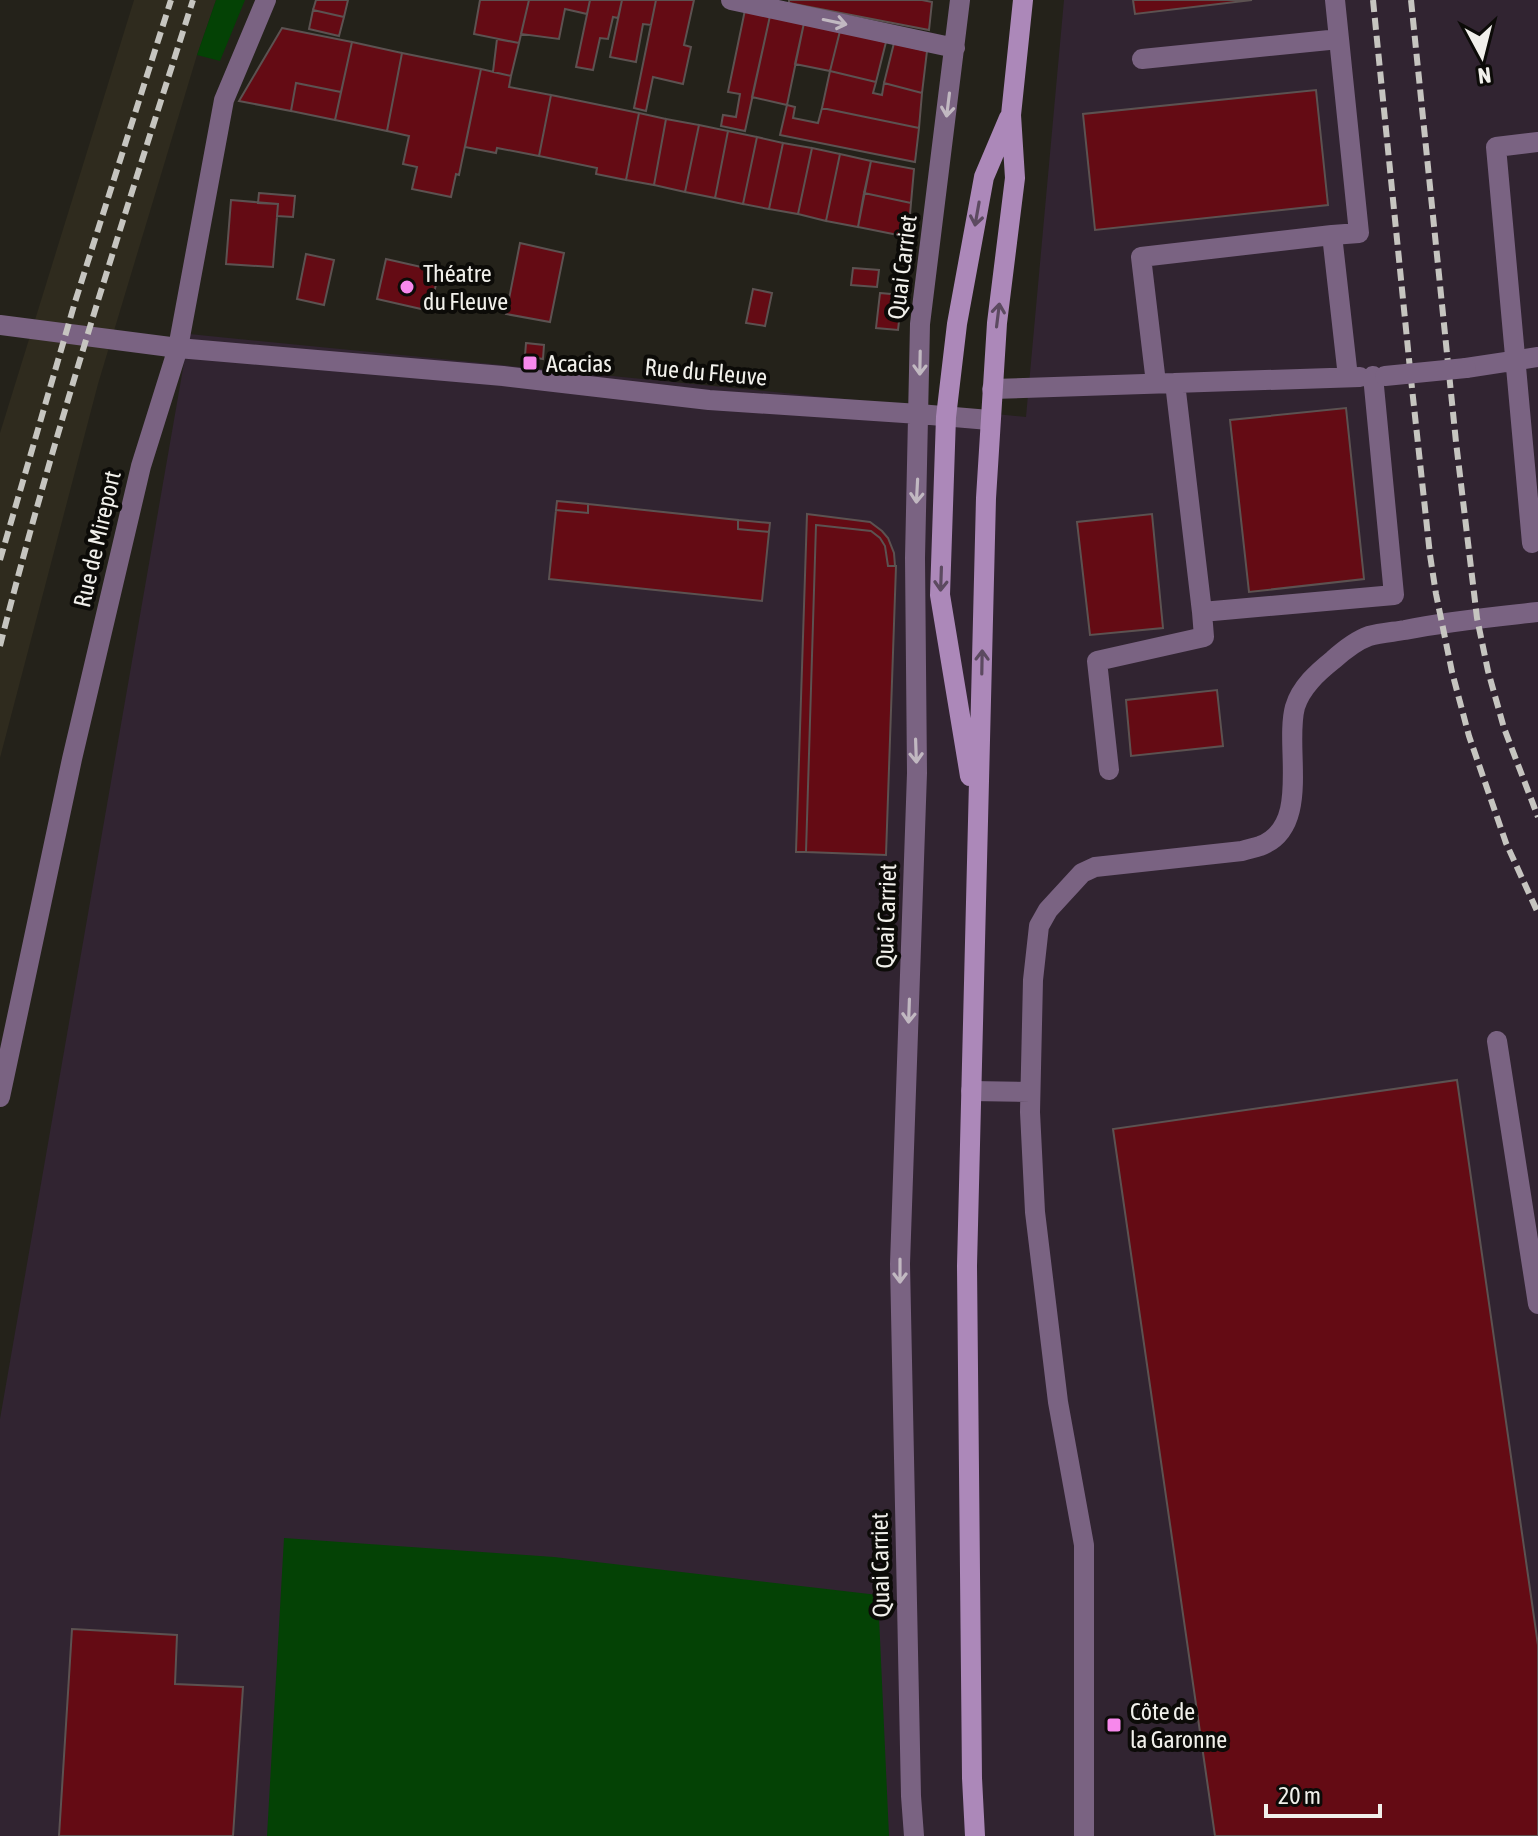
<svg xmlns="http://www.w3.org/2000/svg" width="1538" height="1836" font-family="'Asap Condensed',sans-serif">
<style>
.built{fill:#2f2b1e}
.industrial{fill:#312431}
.green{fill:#044205}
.building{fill:#640b14;stroke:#5c5251;stroke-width:2}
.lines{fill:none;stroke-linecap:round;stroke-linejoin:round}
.service{stroke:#7a6382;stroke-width:20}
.minor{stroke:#7a6382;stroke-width:20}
.secondary{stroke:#ac88b9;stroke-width:20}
.rail{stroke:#c6c5c0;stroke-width:6;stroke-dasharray:12 6;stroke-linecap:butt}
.service-bridge{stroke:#7a6382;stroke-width:20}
.oneway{stroke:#c1b8c1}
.oneway2{stroke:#5c4a60}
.poi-dot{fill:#f788ec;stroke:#0c0b08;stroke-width:3}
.labels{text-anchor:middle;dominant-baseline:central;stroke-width:8;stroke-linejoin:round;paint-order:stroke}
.street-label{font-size:24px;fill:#f1f0eb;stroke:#0c0b08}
.poi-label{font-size:24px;fill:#f1f0eb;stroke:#0c0b08;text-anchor:start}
</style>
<rect width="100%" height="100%" fill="#24221a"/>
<path class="built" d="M134,0H216L197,55L98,384L0,758V433Z"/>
<path class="industrial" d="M1064,0H1538V1836H0V1419L189,334L1026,417Z"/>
<path class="green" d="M216,0H245L220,61L197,55Z
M284,1538L554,1557L878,1595L889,1836H267Z"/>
<path class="building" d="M316,0H348L344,17L313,10Z
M480,0H529L519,43L474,34Z
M529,0H590L587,14L565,9L559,39L521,34Z
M590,0H622L618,18L613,17L608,39L600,38L593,70L576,67Z
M622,0H656L651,25L643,24L636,62L610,57Z
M656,0H694L684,45L691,47L683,84L653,77L646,111L634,108Z
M789,0H922L932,2L929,30L789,3Z
M1133,0H1252L1135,14Z
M313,10L344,17L339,36L309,29Z
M745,10L770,16L745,131L721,126L723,115L736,117L740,94L728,92Z
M770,16L804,23L787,105L752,97Z
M804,23L840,31L830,71L795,64Z
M282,28L352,42L341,92L296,83L291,111L239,101Z
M840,31L886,42L876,82L830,71Z
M497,39L519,43L511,76L493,72Z
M352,42L402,53L387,131L335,120Z
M894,43L927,51L922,93L884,83Z
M402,53L481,69L459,175L456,174L451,197L412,189L417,167L403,164L409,136L387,131Z
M481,69L511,76L509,87L551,95L539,156L497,148L496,153L465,147Z
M830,71L876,82L873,93L882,95L884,83L922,93L919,128L822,108Z
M296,83L341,92L335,120L291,111Z
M1316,90L1328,205L1095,230L1083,114Z
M551,95L639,113L626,180L596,174L597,168L539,156Z
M787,105L795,107L793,118L818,123L822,108L919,128L915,162L780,135Z
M639,113L666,119L654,185L626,180Z
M666,119L699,125L685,192L654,185Z
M699,125L728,131L715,198L685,192Z
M728,131L757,137L743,204L715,198Z
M757,137L783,143L769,209L743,204Z
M783,143L812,148L798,214L769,209Z
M812,148L840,154L826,221L798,214Z
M840,154L871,161L858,227L826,221Z
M871,161L914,169L911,203L864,193Z
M259,193L295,196L293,217L277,216L278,204L258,203Z
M864,193L911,203L908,237L858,227Z
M231,200L278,204L273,267L226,264Z
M520,243L564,253L550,322L506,314Z
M306,254L334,260L324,305L297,299Z
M386,259L439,271L430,311L377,299Z
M853,268L879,270L877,287L851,285Z
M753,289L772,293L765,326L746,323Z
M880,293L902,295L898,330L876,328Z
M526,343L544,345L543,359L525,356Z
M1346,408L1364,579L1249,592L1230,420Z
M557,501L588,504V513L556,510Z
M588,504L738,520V529L769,532L762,601L549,579L556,510L588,513Z
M807,514L870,522L882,531L888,538L894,553L895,566H888L885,546L880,538L871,531L816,525L806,852H796Z
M1152,514L1163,628L1090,635L1077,522Z
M738,520L770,523L769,532L738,529Z
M816,525L871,531L880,538L885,546L888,566H896L886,855L806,852Z
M1217,690L1223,746L1131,756L1126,700Z
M1457,1080L1538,1645V1836H1215L1113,1129Z
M72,1629L177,1635L175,1684L243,1687L233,1836H59Z"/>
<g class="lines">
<path class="service" d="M1142,59L1339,39
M1332,235L1359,233L1335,0
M1466,368L1538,357
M1156,383L1141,257L1332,235L1348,377
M1175,383L1202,612L1394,595L1373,376
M992,389L1360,377
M1532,543L1496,147L1538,142
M1109,770L1097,661L1204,637L1202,612
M1497,1041L1538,1304
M971,1091L1030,1092
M1084,1836V1545L1058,1402L1035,1212L1030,1112L1033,980L1039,926L1048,910L1082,873L1095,867L1242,851C1248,849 1254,848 1260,846C1312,827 1284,747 1295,707C1301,687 1318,672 1333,660C1343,651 1355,641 1369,636C1380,633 1393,632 1405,630C1449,621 1493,617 1538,612"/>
<path class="minor" d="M731,0L955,48
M0,325L178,348L503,376L709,400L919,414L989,420
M0,1097L72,759L141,466L178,348L224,100L266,0
M914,1836L911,1796L900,1264L917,773L915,558L920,324L960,0"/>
<path class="secondary" d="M970,776L940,595L946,417L957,324L984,177L1009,118
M975,1836L972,1778L967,1266L986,498L997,323L1015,178L1011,115L1023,0"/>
<path class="rail" d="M1373,0L1411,379L1430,555L1436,594L1452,672L1469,736L1506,843L1538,913
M1411,0L1456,442L1477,618L1488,671L1504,728L1538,817
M0,560L75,302L171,0
M0,646C55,428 125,214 193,0"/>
<path class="service-bridge" d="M1385,376L1466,368"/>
</g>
<defs><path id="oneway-shaft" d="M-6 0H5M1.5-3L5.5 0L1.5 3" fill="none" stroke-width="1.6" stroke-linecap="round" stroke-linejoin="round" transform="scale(2)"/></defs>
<g class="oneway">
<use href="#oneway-shaft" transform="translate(835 22) rotate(12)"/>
<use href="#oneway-shaft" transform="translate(948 105) rotate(97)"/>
<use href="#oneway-shaft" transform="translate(920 363) rotate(91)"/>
<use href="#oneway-shaft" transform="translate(917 491) rotate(93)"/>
<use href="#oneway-shaft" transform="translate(916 751) rotate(88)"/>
<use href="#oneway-shaft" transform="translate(909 1011) rotate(92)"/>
<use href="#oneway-shaft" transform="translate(900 1271) rotate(90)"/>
</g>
<g class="oneway2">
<use href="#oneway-shaft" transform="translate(977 214) rotate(100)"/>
<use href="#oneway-shaft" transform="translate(998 315) rotate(-83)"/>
<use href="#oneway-shaft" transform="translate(941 579) rotate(92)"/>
<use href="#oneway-shaft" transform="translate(982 662) rotate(-89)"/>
</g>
<g class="poi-dot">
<circle cx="407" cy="287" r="8"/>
<rect x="522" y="355" width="16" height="16" rx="4"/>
<rect x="1106" y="1717" width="16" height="16" rx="4"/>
</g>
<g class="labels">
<g class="street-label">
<text transform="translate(902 267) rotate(-83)">Quai Carriet</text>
<text transform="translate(706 372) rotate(5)">Rue du Fleuve</text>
<text transform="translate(97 539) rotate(-77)">Rue de Mireport</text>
<text transform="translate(886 916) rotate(-88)">Quai Carriet</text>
<text transform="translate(880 1565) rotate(-91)">Quai Carriet</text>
</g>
<g class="poi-label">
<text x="423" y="273">Théatre<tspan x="423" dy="28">du Fleuve</tspan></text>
<text x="546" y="363">Acacias</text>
<text x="1130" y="1711">Côte de<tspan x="1130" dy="28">la Garonne</tspan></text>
</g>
</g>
<g transform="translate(1482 56) rotate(173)" stroke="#0c0b08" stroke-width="6" paint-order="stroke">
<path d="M0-6L14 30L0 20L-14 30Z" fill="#f1f0eb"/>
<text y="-12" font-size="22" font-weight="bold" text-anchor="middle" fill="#f1f0eb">N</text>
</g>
<path d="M1266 1804v12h114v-12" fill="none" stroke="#f1f0eb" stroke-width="4"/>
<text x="1278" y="1804" font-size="24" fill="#f1f0eb" stroke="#0c0b08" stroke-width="6" paint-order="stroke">20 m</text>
</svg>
